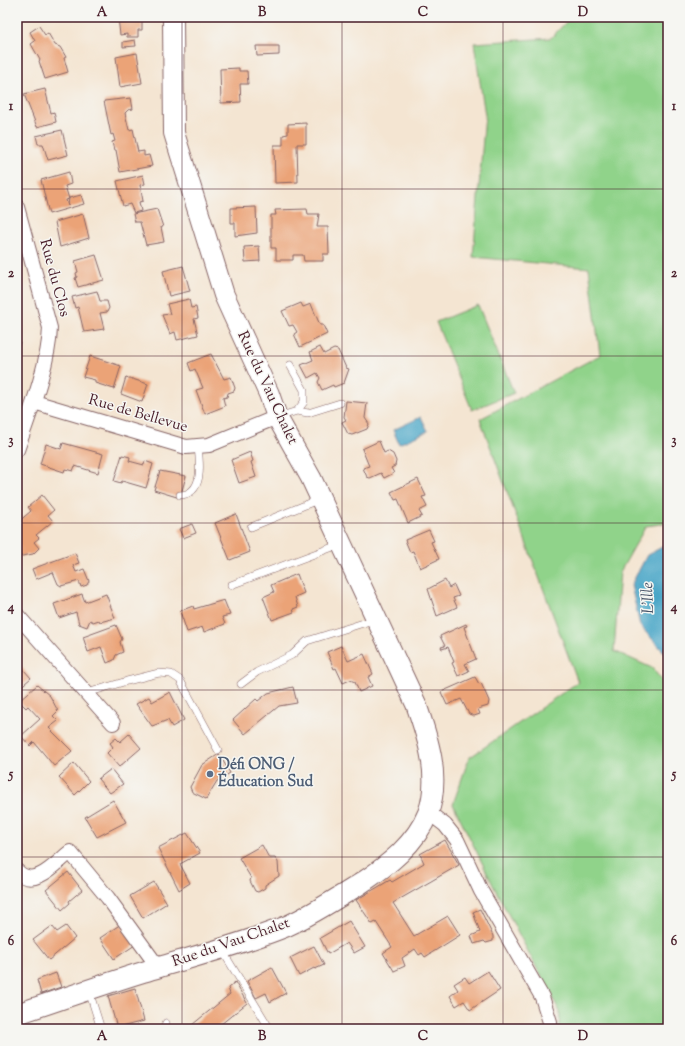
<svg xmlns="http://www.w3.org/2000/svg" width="685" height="1046" font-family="'Sorts Mill Goudy',serif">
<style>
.green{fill:#90d38a;stroke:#6d795a}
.water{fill:#48a6c7;stroke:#496279}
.building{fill:#eba377}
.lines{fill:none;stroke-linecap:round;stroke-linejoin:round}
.lane-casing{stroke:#866465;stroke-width:8}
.street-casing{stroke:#866465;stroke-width:16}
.secondary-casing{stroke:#866465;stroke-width:22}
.lane{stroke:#fff;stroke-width:7}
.street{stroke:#fff;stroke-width:14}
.secondary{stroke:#fff;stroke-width:20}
.grid{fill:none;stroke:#4a1f2b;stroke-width:1;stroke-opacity:0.55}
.service-dot{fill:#5c6f8a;stroke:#f6f6f2;stroke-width:1.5}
.labels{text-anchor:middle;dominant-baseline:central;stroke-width:3;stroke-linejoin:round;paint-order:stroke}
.street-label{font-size:15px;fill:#4a1f2b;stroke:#f6f6f2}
.service-label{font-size:15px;font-weight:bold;fill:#4e5e75;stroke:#f6f6f2;text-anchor:start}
.water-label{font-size:16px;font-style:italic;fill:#495569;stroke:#f6f6f2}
.neatline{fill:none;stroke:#4a1f2b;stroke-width:1.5}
.grid-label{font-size:13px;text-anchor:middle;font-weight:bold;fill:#4a1f2b}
</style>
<rect width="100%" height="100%" fill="#f6f6f2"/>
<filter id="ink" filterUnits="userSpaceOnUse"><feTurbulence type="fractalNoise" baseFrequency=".025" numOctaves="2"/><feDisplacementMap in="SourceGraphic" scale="8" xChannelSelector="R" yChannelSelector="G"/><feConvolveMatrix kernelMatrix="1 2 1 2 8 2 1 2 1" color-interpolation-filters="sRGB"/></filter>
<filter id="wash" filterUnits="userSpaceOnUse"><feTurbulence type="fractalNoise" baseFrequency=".012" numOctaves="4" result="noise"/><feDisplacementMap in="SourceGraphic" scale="16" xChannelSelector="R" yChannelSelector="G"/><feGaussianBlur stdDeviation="0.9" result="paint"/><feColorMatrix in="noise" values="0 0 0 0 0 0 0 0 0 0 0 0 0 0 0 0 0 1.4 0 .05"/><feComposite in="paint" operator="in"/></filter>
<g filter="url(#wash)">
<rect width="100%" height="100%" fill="#f4e5d2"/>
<path class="green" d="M571,17H668V523L646,526L620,572L614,651L652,668L668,688V1029H559L560,1012L495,889L453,804L469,758L578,682L480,419L600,355L589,268L473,257L485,115L474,43L551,38Z
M478,305L514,393L472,410L436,322Z"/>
<path class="water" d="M421,417L428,431L399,444L393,430Z
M668,544V656L640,626L631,585L647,555Z"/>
<g id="blocks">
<path class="building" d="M118,17H142V30H138V37H127V34L120,35Z
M242,17H263V20L242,19Z
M39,26L45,35L48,33L55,45L60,47L66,57L64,58L68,72L45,79L39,61L40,60L31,44L35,41L30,32Z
M135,40L136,46L123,47V42Z
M256,46H279V55L257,56Z
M137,53L142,83L120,87L116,57Z
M239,68V71H247L248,84H240L241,102L221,103L220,69Z
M45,89L51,113L54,112L56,122L37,127L24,94Z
M131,98L133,109L128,110L125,113L129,130L133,129L138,152L144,151V156L149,155L152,166L120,172L116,150H114L112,142L115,141L113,134L111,135L104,101Z
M306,123V144H297L298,182L275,183L274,145H283V135L288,134V124Z
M62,130L68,155L48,160L43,144H38L36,136Z
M69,172L71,184L65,186L69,199L66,200L68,206L69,198L81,195L84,204L49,214L41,180Z
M143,175L145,184L140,185L143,201L139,202L141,211L134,213L130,204L123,206L117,181Z
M256,207L257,233L235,236V223H231V208Z
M157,209L163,227H161L164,242L146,245L140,222H135L133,214Z
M307,209L308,214H319L317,227H328L329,254H323V261H304L303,255H293V260H276V248H271V215H276L275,210Z
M83,214L89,238L60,247L55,222Z
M259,246L260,261L245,262L244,247Z
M96,255L104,280L78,287L75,278L77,277L76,273L78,272L75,261Z
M183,266L190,291L169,296L163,271Z
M97,291L100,301H107L109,308L107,312L100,313L104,329L84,332L78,307L75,308L72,297Z
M189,299L191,308L196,307L198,318L194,319L198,335L177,340L175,332L170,334L162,315L170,314L167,304Z
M301,303L303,307L311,304L320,325H323L327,334L300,347L294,334L297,332L293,325L289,326L282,311Z
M17,341L20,342L17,352Z
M320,347L324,354L334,349L338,350L346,368L349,369L344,383L334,387L333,385L322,390L318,382L320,378L317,373L308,378L301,365L313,360L310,352Z
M211,354L224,379L231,377L235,388L234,391L228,393L227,397L223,398L225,406L205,414L196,390L203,388L195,369L191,371L188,363Z
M90,356L121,366L114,389L95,383V380L83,377Z
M126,377L148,384L142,402L121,394Z
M346,401L367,403L365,418L369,424L367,429L352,435L348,434L342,422L346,420L344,417Z
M379,441L384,453L388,451L393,454L396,461L395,466L391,468L394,473L384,478L381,473L370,478L367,477L363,468L369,466L362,449Z
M63,443L103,454L98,473L75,466L73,471L65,469L64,472L40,464L46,444L61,449Z
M250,452L253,461L251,462L256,477L239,483L231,460Z
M122,455L130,457L129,461L144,465L145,461L153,464L146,488L122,481L121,483L114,481Z
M160,471L186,476L180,498L154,490Z
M418,479L426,496L422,497L427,507L419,511L422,516L408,523L398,499L395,500L391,492Z
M42,495L54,510L48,515L53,521L36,535L39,538L34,542L39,548L33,554L17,557V523L31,511L28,507Z
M236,514L250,552L230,560L215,523Z
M192,524L196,533L183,538L179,529Z
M429,530L434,541L431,542L439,559L420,568L413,551L410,552L405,540Z
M75,553L79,563L73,565L76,572L84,569L89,581L87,585L81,587L79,581L61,586L58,584L53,572L36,579L32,569Z
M297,574L304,593L295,597L298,607L293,609L294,612L272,620L263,597L274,592L271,585Z
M445,580L449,588L454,585L459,596L453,598L457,607L437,616L428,589Z
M82,594L85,602L106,594L115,618L100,622L99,620L93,622L90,620L87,627L79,624L76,612L59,618L54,604Z
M224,600L230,615L222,617L225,624L204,632L202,627L187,632L180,611L193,606L194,609Z
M466,624L467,626L464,627L476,659L465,664L469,671L458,676L452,663L454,662L448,647L442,649L441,647L445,646L440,636Z
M116,625L122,639L120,642L123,652L116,655L114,660L107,663L101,647L88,652L83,637Z
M341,646L348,661L364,654L373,674L368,677L372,686L359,692L355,682L350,680L343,683L336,668L334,669L327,652Z
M17,662L31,678L17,690Z
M475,677L479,684L481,683L489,701L488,706L478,709L480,714L474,716L469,714L461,699L447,705L441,692Z
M37,685L50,696L58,711L53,716L58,721L49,728L72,751L54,766L34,742L30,746L21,736L40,719L28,706L26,708L19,701Z
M293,687L297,703L279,706L245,734L233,720L256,699L258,701L268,693Z
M170,692L184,720L172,727L168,720L152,726L136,704L149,697L152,702Z
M129,734L141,748L119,767L107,753L113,747L110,743L116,738L120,742Z
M219,754L230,773L217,781L206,799L192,792L190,787L202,765Z
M74,763L89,781L75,795L59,777Z
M111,769L123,784L110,793L98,779Z
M113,800L126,822L97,837L85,817Z
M187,833L200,853L180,864L190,883L179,890L158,848Z
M445,840L459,865L393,903L414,936L448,916L460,935L425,957L422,953L419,955L415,949L402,958L405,966L394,971L383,953L392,947L376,922L372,924L356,900L390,880L392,882L424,863L420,854Z
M262,845L269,858H275L278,862L279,876L265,885V888L258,892L255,891L250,881L251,878L239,858Z
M68,872L82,890L69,901L70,903L62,910L46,890Z
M154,882L167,903L143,918L130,896Z
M480,909L493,936V941L486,943L484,941L474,944L471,936L480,932L473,912Z
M349,921L365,947L354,953L347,943L328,954L320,938Z
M121,924L135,945L114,959L100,938Z
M52,926L57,932L66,926L75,938L49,960L33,940Z
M314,946L324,965L315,969L314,968L299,976L290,958Z
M272,967L286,993L270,1002L266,993L256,998L247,981Z
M488,971L500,990L470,1010L464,1001L456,1006L450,996L458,990L454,984L465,977L469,983Z
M56,973L61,987L41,994L37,980Z
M235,982L247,1003L215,1029H187L230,994L228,988Z
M135,988L144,1021L117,1028L108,996Z"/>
</g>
</g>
<g filter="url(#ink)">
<use href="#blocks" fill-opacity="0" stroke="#866465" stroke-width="1"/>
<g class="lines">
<g class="lane-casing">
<path id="lane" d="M297,411L308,413L340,403
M278,417L297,411L304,402V390L290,365
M180,495C204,494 200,464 198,447
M251,527L320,499
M231,585L341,544
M241,684L257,672L292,655L307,641L376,619
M87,693L127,681L159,673L171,674L180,680L218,750
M222,950L270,1029
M89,991L101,1029
M163,1029L166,1023"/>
</g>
<g class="street-casing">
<path id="street" d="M17,207L50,328C49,364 29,415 17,450
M34,402L186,447L209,445L277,417
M17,615L113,723
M428,812L445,825L457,840L481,891L542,997L550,1022V1029
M17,871C34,890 56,863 70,852L108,898L158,967"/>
</g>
<g class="secondary-casing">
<path id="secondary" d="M17,1014C59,1000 101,985 143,972C191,957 241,945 287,926C313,914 336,899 360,884C387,866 416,844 428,813C441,778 428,738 416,704L311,478L277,417L269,394L224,295L174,133L173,17"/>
</g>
<use href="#lane" class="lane"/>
<use href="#street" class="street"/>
<use href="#secondary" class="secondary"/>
</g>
</g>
<path class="grid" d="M182,17V1029M342,17V1029M503,17V1029M17,189H668M17,356H668M17,523H668M17,690H668M17,857H668"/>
<circle class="service-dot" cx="210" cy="774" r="4"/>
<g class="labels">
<g class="street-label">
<text transform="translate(54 278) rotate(75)">Rue du Clos</text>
<text transform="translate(267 388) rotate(65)">Rue du Vau Chalet</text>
<text transform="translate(138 414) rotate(16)">Rue de Bellevue</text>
<text transform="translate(231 943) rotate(-19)">Rue du Vau Chalet</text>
</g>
<g class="service-label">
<text x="218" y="765">Défi ONG /<tspan x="218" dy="17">Éducation Sud</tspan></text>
</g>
<g class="water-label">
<text transform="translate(649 598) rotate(-92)">L'Ille</text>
</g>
</g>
<rect width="685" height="1046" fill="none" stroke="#f6f6f2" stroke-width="44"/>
<rect x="22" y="22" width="641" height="1002" class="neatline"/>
<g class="grid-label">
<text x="102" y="16">A</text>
<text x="262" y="16">B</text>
<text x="423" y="16">C</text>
<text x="583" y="16">D</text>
<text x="11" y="110">1</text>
<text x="674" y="110">1</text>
<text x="11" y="277">2</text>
<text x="674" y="277">2</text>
<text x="11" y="444">3</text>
<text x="674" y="444">3</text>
<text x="11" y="611">4</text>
<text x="674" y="611">4</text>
<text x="11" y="778">5</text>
<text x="674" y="778">5</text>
<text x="11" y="945">6</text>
<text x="674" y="945">6</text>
<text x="102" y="1040">A</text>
<text x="262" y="1040">B</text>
<text x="423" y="1040">C</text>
<text x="583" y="1040">D</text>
</g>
</svg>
